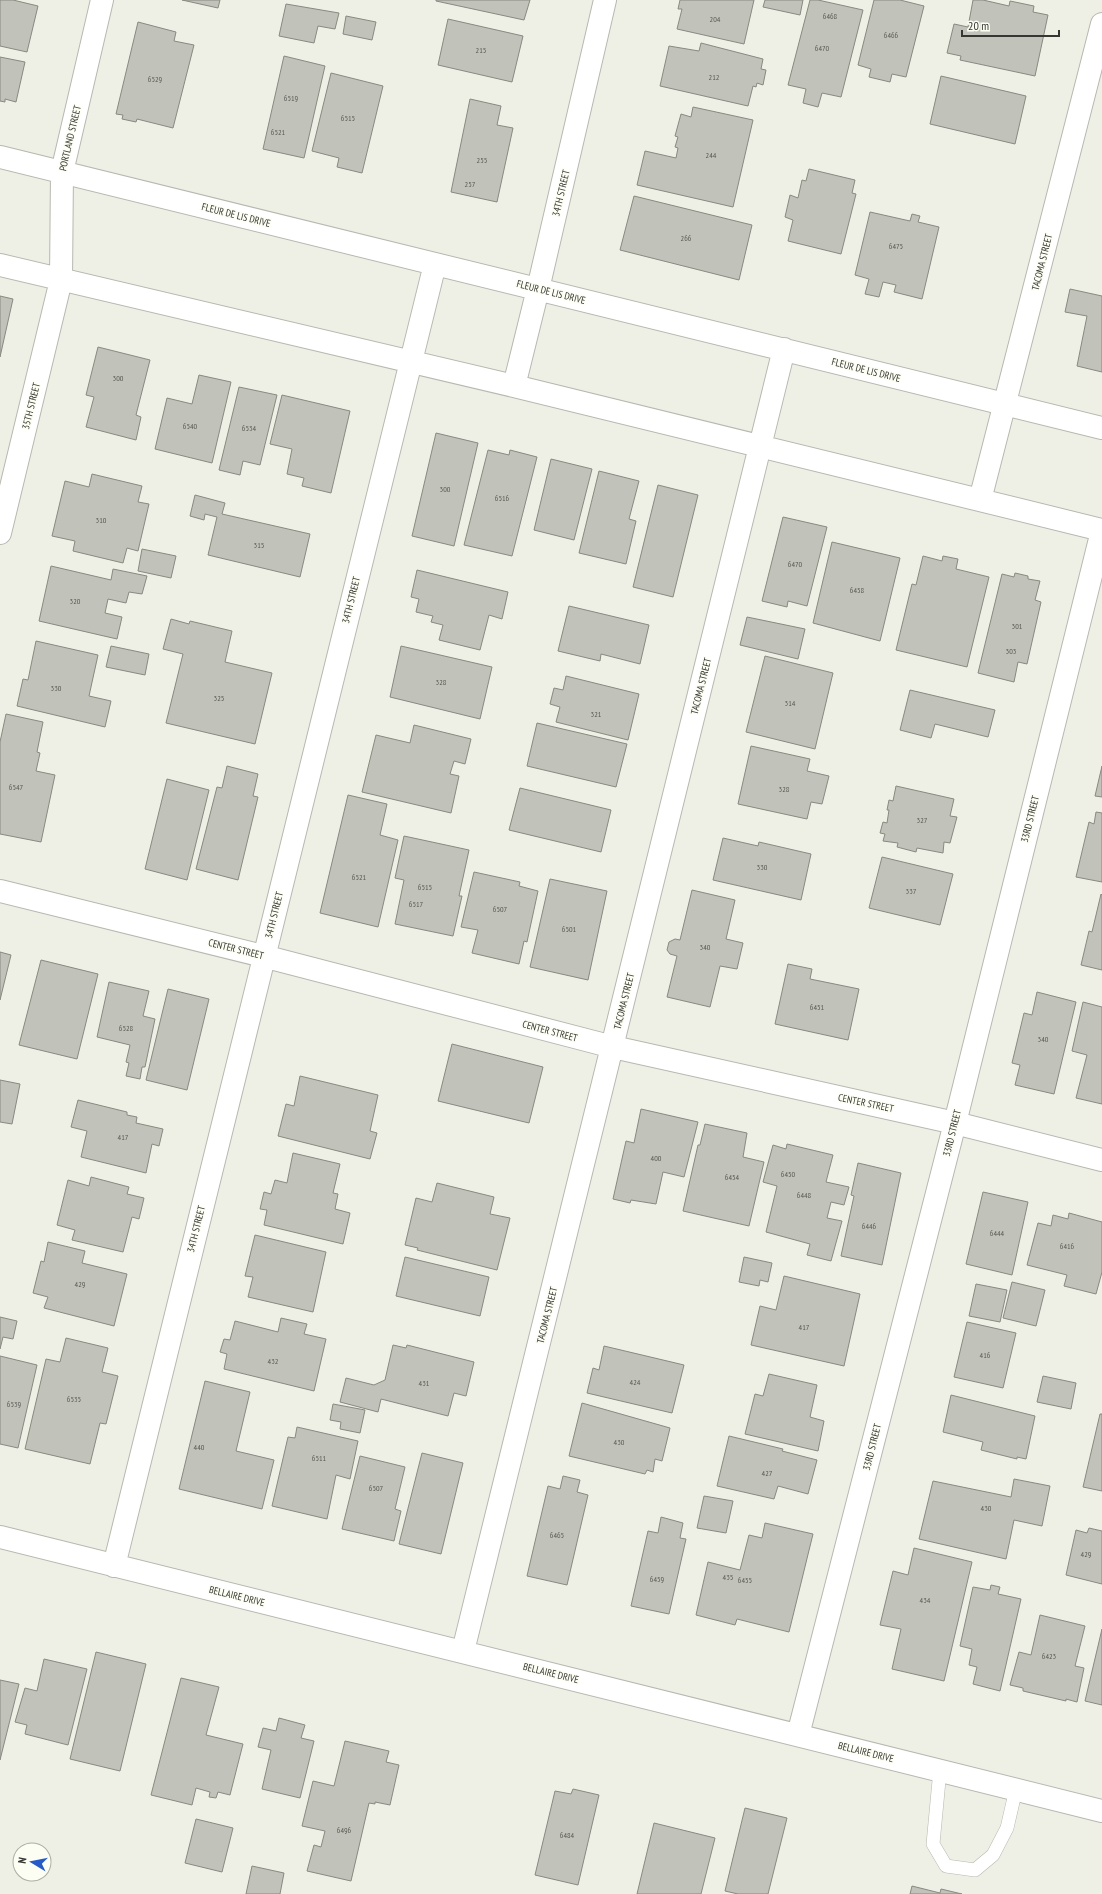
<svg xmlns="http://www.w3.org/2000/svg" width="1102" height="1894" font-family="'PT Sans Narrow',sans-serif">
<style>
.building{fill:#c1c2b9;stroke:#888981}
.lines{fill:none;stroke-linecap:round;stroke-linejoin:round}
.service-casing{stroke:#b7b8af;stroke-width:14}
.minor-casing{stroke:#b7b8af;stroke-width:24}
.service{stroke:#fff;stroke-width:13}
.minor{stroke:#fff;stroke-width:22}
.labels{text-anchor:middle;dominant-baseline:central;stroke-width:3;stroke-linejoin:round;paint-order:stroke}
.number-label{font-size:8px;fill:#595a54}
.street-label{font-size:10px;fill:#363733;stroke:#fcfdf3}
</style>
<rect width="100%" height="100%" fill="#eef0e6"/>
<path class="building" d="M0,0H13L38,6L27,52L0,46Z
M182,0H220L218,8Z
M530,0L524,20L436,1V0Z
M680,0H754L744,44L677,29L682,9H678Z
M765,0H803L800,15L763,7Z
M810,0H818L863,10L841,97L822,93L818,107L803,103L806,89L788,85Z
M874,0H900L924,6L906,77L892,74L890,82L869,77L871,69L858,65Z
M973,0H983L1009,6L1010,1L1034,6L1033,12L1048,15L1035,76L960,60L961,56L947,53L954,24L968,27Z
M286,4L339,13L335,29L318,26L314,43L279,36Z
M346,16L376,22L372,40L343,34Z
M448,19L523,36L512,82L438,65Z
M138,22L176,32L174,41L194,45L173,128L137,119L136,122L122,119L123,115L116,114Z
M701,43L763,59L761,69L766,70L763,85L757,83L756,87L753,86L748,106L660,86L669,46L699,51Z
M284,56L325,66L304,158L263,149Z
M0,57L25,62L16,102L5,99V102L0,101Z
M331,73L383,86L362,173L337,167L339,158L312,151Z
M941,76L1026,96L1015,144L930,124Z
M470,99L501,106L497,125L513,128L497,202L451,192Z
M693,107L753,120L733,207L637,185L645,151L676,158L678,148L675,147L678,137L675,136L681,114L691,117Z
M809,169L855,180L852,193L856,194L841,254L788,241L793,220L785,217L790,195L798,198L802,180L806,181Z
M634,196L752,225L739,280L620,250Z
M870,212L910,221L912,214L920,216L918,222L939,227L922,299L894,292L896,285L883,282L879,297L865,294L869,279L855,275Z
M1070,289L1102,296V372L1077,366L1087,316L1065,312Z
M0,296L13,299L0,357Z
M98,347L150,360L136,415L141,417L136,440L86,427L94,397L86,395Z
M199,375L231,382L212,463L155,449L167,398L192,404Z
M239,387L277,395L260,465L243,461L240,475L219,470Z
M282,395L350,411L331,493L302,486L304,478L287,474L292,449L270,444Z
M436,433L478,443L454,546L412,536Z
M488,450L509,455L510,450L537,457L512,556L464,545Z
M551,459L592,469L574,540L534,530Z
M599,471L639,481L629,519L636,521L626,564L579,553Z
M92,474L142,486L138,502L149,504L138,551L127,548L123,563L73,551L75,541L52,536L65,481L89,487Z
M658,485L698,495L673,597L633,587Z
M195,495L225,503L222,514L310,534L300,577L208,555L217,517L205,514L204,520L190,516Z
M783,517L827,527L807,606L788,601L787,607L762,601Z
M832,542L900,558L880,641L813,623Z
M142,549L176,556L171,578L138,571Z
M923,556L942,561L943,556L958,559L956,569L989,577L967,667L896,650L912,584L916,585Z
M51,566L111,580L113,569L147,576L142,594L129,592L126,603L108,599L105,613L122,617L117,639L39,621Z
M417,570L508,592L502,619L489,615L480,650L439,640L443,625L431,622L433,616L416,612L419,599L411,597Z
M1015,573L1028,576V579L1040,581L1035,600L1041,602L1027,664L1018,662L1014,682L978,673L1002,574L1014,577Z
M569,606L649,625L640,664L601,654L600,661L558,651Z
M747,617L805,629L798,659L740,645Z
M171,619L189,624L190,621L232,631L225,662L272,673L255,744L166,723L183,654L163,649Z
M36,641L98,655L89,696L111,701L105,727L17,706L23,679L28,680Z
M111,646L149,654L145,675L106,667Z
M401,646L492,667L480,719L390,697Z
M765,656L833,673L815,749L746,732Z
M566,676L639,694L628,740L556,722L560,707L550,704L554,688L563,690Z
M910,690L995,710L988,737L935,724L931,738L900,730Z
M6,714L43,722L37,752L40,753L36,771L55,775L41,842L0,834V742Z
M537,723L627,744L616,787L527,766Z
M414,725L471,739L465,764L454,761L450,774L459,776L451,813L362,792L376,735L410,743Z
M751,746L810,759L807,771L829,776L822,804L811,802L807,819L738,804Z
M227,766L258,774L253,796L258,797L238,880L196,869L217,787L222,788Z
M1102,766V797L1095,796Z
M167,779L209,790L187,880L145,869Z
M896,786L954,799L950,816L957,817L950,843L944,842L943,853L917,848L916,852L897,847L898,843L883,841L885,834L880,833L883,822L887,823L889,810H887L889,800L893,801Z
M520,788L611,810L601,852L509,830Z
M348,795L387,804L380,835L398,840L378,927L320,913Z
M1096,812L1102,813V882L1076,877L1089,822L1094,824Z
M404,836L469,850L459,896H462L453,936L395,924L404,880L395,878Z
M723,838L758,846L759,842L811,854L801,900L713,880Z
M882,857L953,874L940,925L869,908Z
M474,872L520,882L519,886L538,891L527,942L524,941L519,964L472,953L478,930L461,927Z
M550,879L607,891L588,980L530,967Z
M692,890L735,900L726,939L743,943L737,969L720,966L710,1007L667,997L677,956L670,954L667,950L669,942L675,939L680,940Z
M1101,894L1102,895V970L1081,965L1089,931L1092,932Z
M0,952L11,955L0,1000Z
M41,960L98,974L77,1059L19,1045Z
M788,964L812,969L810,979L859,989L848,1040L775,1024Z
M109,982L149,991L143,1016L155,1019L145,1067H142L140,1079L126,1076L129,1063L126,1062L130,1045L97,1037Z
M168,989L209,999L187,1090L146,1080Z
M1037,992L1076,1002L1054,1094L1015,1085L1020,1065L1012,1063L1024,1013L1032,1015Z
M1083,1002L1102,1007V1104L1076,1098L1087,1055L1072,1051Z
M452,1044L543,1067L529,1123L438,1101Z
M300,1076L378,1095L370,1131L377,1133L370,1159L278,1136L286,1104L294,1106Z
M0,1080L20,1084L12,1124L0,1122Z
M78,1100L127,1112V1115L137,1117L136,1123L163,1129L159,1146L152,1144L146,1173L81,1157L87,1131L71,1127Z
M641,1109L698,1122L684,1177L663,1172L656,1204L631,1200L630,1203L613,1199L626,1141L634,1143Z
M705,1124L747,1133L743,1157L764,1162L749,1226L683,1211L698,1145H700Z
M787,1144L833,1155L826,1182L849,1187L844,1205L831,1202L827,1218L842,1221L831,1261L807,1255L810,1244L766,1232L777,1186L763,1182L773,1145L786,1149Z
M293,1153L340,1164L333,1193L338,1194L335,1209L350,1213L343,1244L264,1225L267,1210L260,1209L264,1192L271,1194L275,1180L287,1183Z
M858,1163L901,1173L882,1265L841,1256L854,1196L851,1195Z
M91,1177L129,1187L127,1194L144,1198L139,1219L132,1217L123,1252L72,1240L75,1230L57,1225L68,1180L89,1186Z
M437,1183L494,1197L490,1214L510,1218L497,1270L417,1250L418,1248L405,1245L416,1198L432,1202Z
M983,1192L1028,1202L1012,1275L966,1264Z
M1069,1213L1102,1222V1272L1096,1294L1064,1286L1067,1275L1027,1265L1038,1223L1051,1226L1053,1215L1068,1219Z
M255,1235L326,1252L313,1312L248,1297L253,1277L245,1276Z
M48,1242L85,1251L82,1263L127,1274L114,1326L44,1308L48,1297L33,1293L41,1261L44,1262Z
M405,1257L489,1277L480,1316L396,1296Z
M744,1257L772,1263L768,1282L760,1280L759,1286L739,1282Z
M784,1276L860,1294L844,1366L751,1345L760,1306L776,1310Z
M1012,1282L1045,1290L1036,1326L1003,1318Z
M976,1284L1007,1290L1000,1322L969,1316Z
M0,1317L17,1321L13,1339L3,1337L0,1349Z
M281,1318L307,1324L304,1334L326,1339L314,1391L224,1369L227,1354L220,1352L224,1339L230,1340L235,1321L278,1332Z
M967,1322L1016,1333L1003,1388L954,1377Z
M66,1338L108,1348L102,1372L118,1376L106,1424L100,1423L90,1464L25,1449L46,1359L60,1362Z
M393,1345L406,1348L407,1345L474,1362L466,1396L454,1393L448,1416L381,1399L378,1412L340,1402L346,1378L374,1385L385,1380Z
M604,1346L684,1365L672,1413L587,1393L593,1368L599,1370Z
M0,1356L37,1365L18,1448L0,1444Z
M769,1374L817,1385L810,1417L824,1421L818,1451L745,1434L755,1394L763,1396Z
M1043,1376L1076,1383L1071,1409L1037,1402Z
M205,1381L250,1392L236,1451L274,1460L262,1509L179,1489Z
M951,1395L1035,1416L1026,1459L1017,1457V1459L981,1450L983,1442L943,1432Z
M582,1403L670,1428L662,1461L655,1459L653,1472L647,1470L645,1474L569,1456Z
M333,1404L365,1410L360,1433L340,1429L341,1422L330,1420Z
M1100,1414H1102V1491L1083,1487Z
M297,1427L358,1441L350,1479L336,1475L327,1519L272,1506L288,1437L295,1438Z
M729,1436L783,1449L782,1451L817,1460L808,1494L778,1486L774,1499L717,1486Z
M422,1453L463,1463L441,1554L399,1544Z
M360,1456L405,1467L395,1509L401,1511L394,1541L342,1529Z
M563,1476L580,1480L577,1492L588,1495L567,1585L527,1576L548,1486L560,1489Z
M1014,1479L1050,1486L1042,1526L1014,1520L1006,1559L919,1539L933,1481L1011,1497Z
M704,1496L733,1501L726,1533L697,1528Z
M661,1517L683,1523L680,1538L686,1539L669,1614L631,1606L648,1531L658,1533Z
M765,1523L813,1534L789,1632L737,1619L735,1625L696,1615L708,1562L740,1570L749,1535L762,1538Z
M1089,1528L1102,1531V1584L1066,1575L1076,1530L1087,1533Z
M914,1548L972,1562L944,1681L892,1669L901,1629L880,1625L893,1571L908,1575Z
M991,1585L1000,1587L998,1594L1021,1599L1000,1691L973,1684L977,1667L969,1665L972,1649L960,1646L973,1587L990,1590Z
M1040,1615L1085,1626L1075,1666L1084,1668L1077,1702L1066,1699V1701L1023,1691V1688L1010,1685L1019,1652L1031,1655Z
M1102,1629V1705L1085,1701Z
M96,1652L146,1664L120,1771L70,1759Z
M44,1659L87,1669L68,1745L25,1734L27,1725L15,1722L25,1688L37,1691Z
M181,1678L219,1687L206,1735L243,1744L230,1795L218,1792L216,1798L209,1797L210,1792L196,1788L192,1805L151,1795Z
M0,1680L19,1684L0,1760Z
M279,1718L305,1725L301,1738L314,1741L300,1798L262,1789L271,1750L258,1747L263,1728L276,1731Z
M345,1741L389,1751L386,1762L399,1765L390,1805L375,1802V1804L369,1803L351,1881L307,1871L314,1845L321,1847L325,1831L302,1826L313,1781L334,1786Z
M573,1789L599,1795L578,1885L535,1875L555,1791L571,1794Z
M745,1808L787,1818L768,1894H738L725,1891Z
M196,1819L233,1828L222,1872L185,1863Z
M654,1823L715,1838L701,1894H637Z
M252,1866L284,1873L280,1894H246Z
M912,1886L940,1893L941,1889L962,1894H910Z"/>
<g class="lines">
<g class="service-casing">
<path id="service" d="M940,1770L933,1844L946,1866L975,1870L993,1855L1007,1828L1016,1789"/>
</g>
<g class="minor-casing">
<path id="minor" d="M0,157L1102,428
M0,265L514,386L1102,530
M514,386L538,289L605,0
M980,500L1102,24
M0,533L61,280L62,172L102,0
M0,891L263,956L613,1047L955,1123L1102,1160
M0,1537L1102,1811
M114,1566L435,264
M463,1651L784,349
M798,1735L955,1123L1102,531"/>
</g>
<use href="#service" class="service"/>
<use href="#minor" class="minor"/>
</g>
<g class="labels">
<g class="number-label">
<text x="830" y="16">6468</text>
<text x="715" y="19">204</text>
<text x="891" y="35">6466</text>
<text x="822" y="48">6470</text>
<text x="481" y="50">215</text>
<text x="714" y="77">212</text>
<text x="155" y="79">6529</text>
<text x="291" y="98">6519</text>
<text x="348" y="118">6515</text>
<text x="278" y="132">6521</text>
<text x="711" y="155">244</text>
<text x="482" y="160">255</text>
<text x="470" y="184">257</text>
<text x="686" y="238">266</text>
<text x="896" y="246">6475</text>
<text x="118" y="378">300</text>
<text x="190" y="426">6540</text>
<text x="249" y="428">6534</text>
<text x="445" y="489">300</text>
<text x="502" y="498">6516</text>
<text x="101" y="520">310</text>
<text x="259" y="545">315</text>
<text x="795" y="564">6470</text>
<text x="857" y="590">6458</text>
<text x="75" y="601">320</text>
<text x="1017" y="626">301</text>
<text x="1011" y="651">303</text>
<text x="441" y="682">328</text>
<text x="56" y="688">330</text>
<text x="219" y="698">325</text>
<text x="790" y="703">314</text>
<text x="596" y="714">321</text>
<text x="16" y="787">6547</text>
<text x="784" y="789">328</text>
<text x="922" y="820">327</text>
<text x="762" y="867">330</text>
<text x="359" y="877">6521</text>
<text x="425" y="887">6515</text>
<text x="911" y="891">337</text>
<text x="416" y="904">6517</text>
<text x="500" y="909">6507</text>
<text x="569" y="929">6501</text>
<text x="705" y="947">340</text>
<text x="817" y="1007">6451</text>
<text x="126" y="1028">6528</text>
<text x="1043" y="1039">340</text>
<text x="123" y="1137">417</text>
<text x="656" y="1158">400</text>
<text x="788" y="1174">6450</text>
<text x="732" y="1177">6454</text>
<text x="804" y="1195">6448</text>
<text x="869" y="1226">6446</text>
<text x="997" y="1233">6444</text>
<text x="1067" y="1246">6416</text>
<text x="80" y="1284">429</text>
<text x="804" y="1327">417</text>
<text x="985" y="1355">416</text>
<text x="273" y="1361">432</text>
<text x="635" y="1382">424</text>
<text x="424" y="1383">431</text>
<text x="74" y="1399">6535</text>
<text x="14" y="1404">6539</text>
<text x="619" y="1442">430</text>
<text x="199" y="1447">440</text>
<text x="319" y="1458">6511</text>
<text x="767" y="1473">427</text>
<text x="376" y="1488">6507</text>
<text x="986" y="1508">430</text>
<text x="557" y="1535">6465</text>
<text x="1086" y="1554">429</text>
<text x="728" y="1577">435</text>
<text x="657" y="1579">6459</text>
<text x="745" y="1580">6455</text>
<text x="925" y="1600">434</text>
<text x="1049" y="1656">6423</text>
<text x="344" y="1830">6496</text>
<text x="567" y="1835">6484</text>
</g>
<g class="street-label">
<text transform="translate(70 138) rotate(-77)">PORTLAND STREET</text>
<text transform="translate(561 193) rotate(-77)">34TH STREET</text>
<text transform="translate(236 215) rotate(14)">FLEUR DE LIS DRIVE</text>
<text transform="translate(1042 262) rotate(-76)">TACOMA STREET</text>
<text transform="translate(551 292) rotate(14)">FLEUR DE LIS DRIVE</text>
<text transform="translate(866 370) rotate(14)">FLEUR DE LIS DRIVE</text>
<text transform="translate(31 406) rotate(-76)">35TH STREET</text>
<text transform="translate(351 600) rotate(-76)">34TH STREET</text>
<text transform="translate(701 686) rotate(-76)">TACOMA STREET</text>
<text transform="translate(1030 819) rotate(-76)">33RD STREET</text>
<text transform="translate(274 915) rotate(-76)">34TH STREET</text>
<text transform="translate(236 949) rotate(14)">CENTER STREET</text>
<text transform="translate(624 1001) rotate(-76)">TACOMA STREET</text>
<text transform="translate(550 1031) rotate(15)">CENTER STREET</text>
<text transform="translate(866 1103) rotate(12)">CENTER STREET</text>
<text transform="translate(952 1133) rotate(-76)">33RD STREET</text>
<text transform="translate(196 1229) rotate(-76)">34TH STREET</text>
<text transform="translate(547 1315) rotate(-76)">TACOMA STREET</text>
<text transform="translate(872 1447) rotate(-76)">33RD STREET</text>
<text transform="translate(237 1596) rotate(14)">BELLAIRE DRIVE</text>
<text transform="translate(551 1673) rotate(14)">BELLAIRE DRIVE</text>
<text transform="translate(866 1752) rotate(14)">BELLAIRE DRIVE</text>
</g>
</g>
<g transform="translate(32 1862) rotate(280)"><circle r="19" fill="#fcfdf3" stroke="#adaea6"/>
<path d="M0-3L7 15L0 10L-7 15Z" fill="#255ac7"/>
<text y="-6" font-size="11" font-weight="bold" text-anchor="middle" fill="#363733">N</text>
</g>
<path d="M962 30v6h97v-6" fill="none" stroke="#363733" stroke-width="2"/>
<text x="968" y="30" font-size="12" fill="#363733" stroke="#fcfdf3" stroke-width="3" paint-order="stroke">20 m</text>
</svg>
